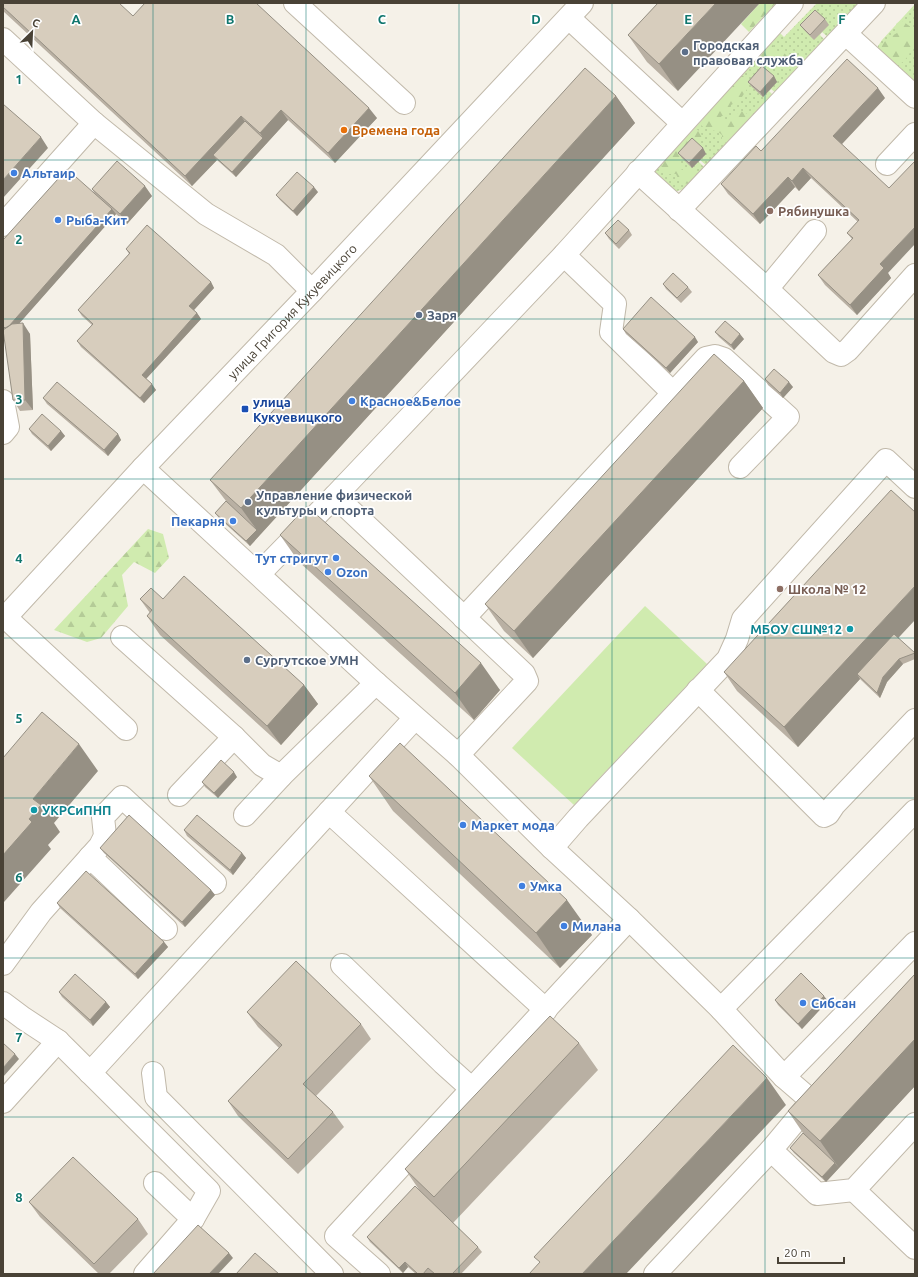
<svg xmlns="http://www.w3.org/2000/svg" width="918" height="1277" font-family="Ubuntu,sans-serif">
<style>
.grass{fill:url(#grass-dots)}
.forest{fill:url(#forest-firs)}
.pitch{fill:#d0ebaf}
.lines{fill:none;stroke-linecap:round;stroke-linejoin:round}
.minor-casing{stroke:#c1b9aa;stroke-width:24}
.minor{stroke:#fff;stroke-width:22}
.wall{fill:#b9b0a3}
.shaded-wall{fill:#969084}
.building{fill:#d7cdbd;stroke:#969084}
.grid{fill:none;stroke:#0f766e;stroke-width:1;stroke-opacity:0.55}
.service-dot{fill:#5c6f8a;stroke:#fff;stroke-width:1.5}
.food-dot{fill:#e8710a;stroke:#fff;stroke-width:1.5}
.shop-dot{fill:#3f7fe0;stroke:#fff;stroke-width:1.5}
.education-dot{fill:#8d6e63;stroke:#fff;stroke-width:1.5}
.transit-dot{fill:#1a4fb4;stroke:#fff;stroke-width:1.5}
.culture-dot{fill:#0f9aa8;stroke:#fff;stroke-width:1.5}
.labels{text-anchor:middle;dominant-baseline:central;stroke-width:3.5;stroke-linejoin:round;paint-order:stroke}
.service-label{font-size:13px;font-weight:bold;fill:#4e5e75;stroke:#fff;text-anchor:start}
.food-label{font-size:13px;font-weight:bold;fill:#c56008;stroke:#fff;text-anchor:start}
.shop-label{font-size:13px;font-weight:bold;fill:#366cbe;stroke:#fff;text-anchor:start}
.education-label{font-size:13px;font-weight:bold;fill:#785e54;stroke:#fff;text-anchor:start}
.street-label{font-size:13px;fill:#494236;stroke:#fff}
.transit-label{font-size:13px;font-weight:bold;fill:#164399;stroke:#fff;text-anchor:start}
.culture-label{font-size:13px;font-weight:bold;fill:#0d838f;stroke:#fff;text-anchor:end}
.grid-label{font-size:13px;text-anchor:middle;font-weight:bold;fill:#0f766e;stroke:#fff;stroke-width:3.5;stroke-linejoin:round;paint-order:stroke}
</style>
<defs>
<pattern id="grass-dots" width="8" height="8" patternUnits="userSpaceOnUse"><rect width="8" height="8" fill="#d0ebaf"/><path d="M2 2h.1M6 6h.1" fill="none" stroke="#b4cb97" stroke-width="1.8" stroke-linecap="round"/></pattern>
<pattern id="forest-firs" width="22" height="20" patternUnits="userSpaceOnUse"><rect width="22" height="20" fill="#d0ebaf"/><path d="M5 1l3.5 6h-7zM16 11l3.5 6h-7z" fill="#b4cb97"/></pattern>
</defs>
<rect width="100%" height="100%" fill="#f5f1e8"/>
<path class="grass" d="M817,3H862L829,38L822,32L820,35L826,41L776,93L771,89L769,91L774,96L707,166L700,160L699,162L705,168L684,189L674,192L654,172L703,119L698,114L776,29L784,37Z
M915,4V90L877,52L878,46L882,40Z"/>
<path class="forest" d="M760,3H776L749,32L741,24Z
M901,20L915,30V49L913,47C902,68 897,69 881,53C880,42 888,38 897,33L896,24Z
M769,41L773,44V50L783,52L787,56L786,66L775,69C766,62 763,66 754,62L753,58Z
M740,74L747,79L749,86L740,100L731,105L724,116H721L724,121L741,111L750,115V118L728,144L722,140V135C715,128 707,132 700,124L704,119L701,116Z
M694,130C699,129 701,132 702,137L680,159V169L683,170L689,168L696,172L697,175L690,184C682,184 679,181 676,174H669L661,169L662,163Z
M148,529L163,534L169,558L155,573L134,562L122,575L128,606L101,638L87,642L54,630Z"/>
<path class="pitch" d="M645,606L707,664L574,805L512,748Z"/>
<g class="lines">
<g class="minor-casing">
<g id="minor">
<path d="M295,3L404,103"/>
<path d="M569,18L682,123"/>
<path d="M846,34L915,97"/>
<path d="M3,39L94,123L206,214L276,255L312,291"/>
<path d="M887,164L915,134"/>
<path d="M638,172L767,289L834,352L841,355L848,350L915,275"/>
<path d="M679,210L874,3"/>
<path d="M3,225L94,123"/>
<path d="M564,255L615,304L611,332L673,393"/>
<path d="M767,289L815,231"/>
<path d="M3,401L8,427L3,433"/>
<path d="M143,468L376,683L458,755L552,848L629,919L721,1009L784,1077L806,1096L809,1102L806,1108L771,1150L655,1274"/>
<path d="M335,496L524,674L527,681L458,755"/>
<path d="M259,574L335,496L564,255L792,3"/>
<path d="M5,617L126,729"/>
<path d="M464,618L706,358L715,356L724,359L788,417L740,467"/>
<path id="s1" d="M3,620L143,468L312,291L582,3"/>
<path d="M122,637L234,737L262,765L281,776"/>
<path d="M698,690L824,816L828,814L834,805L915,720"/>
<path d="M179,795L234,737"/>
<path d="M329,812L546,1010"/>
<path d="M245,815L281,776L376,683"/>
<path d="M552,848L578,818L728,659L737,639L743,619L886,460L915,487"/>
<path d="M90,857L166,929"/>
<path d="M3,964L41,912L100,846L105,836L103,817L122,797L215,883"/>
<path d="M342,965L443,1063L472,1089"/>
<path d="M3,1003L23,1018L58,1041L209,1191L193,1219L145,1274"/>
<path d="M721,1009L915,811"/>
<path d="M90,1073L415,718"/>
<path d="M153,1073L156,1097L332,1274"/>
<path d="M784,1077L915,943"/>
<path d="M3,1102L58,1041"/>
<path d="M771,1150L817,1194L854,1190L915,1124"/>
<path d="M155,1183L193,1219"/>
<path d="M854,1190L915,1248"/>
<path d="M379,1274L336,1236L629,919"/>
</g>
</g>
<use href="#minor" class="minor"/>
</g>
<path class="wall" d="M3,3L377,118L335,163L288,120L236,177L217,160L192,186L3,11Z
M658,3L678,91L647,62L628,35Z
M825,19L829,25L814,40L804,30L800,25Z
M774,76L777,82L763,97L752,87L748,82Z
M616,96L635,123L250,546L219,518L215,513L226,501L210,480Z
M885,98L842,144L888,273L891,278L857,315L825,285L818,275L852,239L847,233L858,222L811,178L799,191L795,187L760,224L728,194L721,184L761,151Z
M703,148L706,154L692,168L682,158L678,153Z
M92,189L152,196L127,224L116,214L19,323L30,334L33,410L20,411L13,400L4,329L3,328V240L95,194Z
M318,192L297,216L280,200L276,195Z
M629,230L632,235L619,249L609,239L605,233Z
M126,249L211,282L214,288L194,310L197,313L201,319L146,379L156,390L144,403L81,347L77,341L92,325L82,316L78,310L129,254Z
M663,284L688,287L692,292L681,303L666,289Z
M623,329L698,342L670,373L626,334Z
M715,332L744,339L734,350L719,337Z
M765,379L793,387L783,398L768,385Z
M744,381L763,408L533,658L504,631L485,604Z
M43,398L118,434L121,440L108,456L47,404Z
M29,429L61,431L65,436L51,451L32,434Z
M280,535L500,690L474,720L299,562Z
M140,599H163L304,685L318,704L281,745L160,635L147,616L150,613Z
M898,638L915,653V659L903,664L887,682L880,698L860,679L798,747L737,691L724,672Z
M369,776L592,935L560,968L393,811Z
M237,777L218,798L205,787L202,782Z
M184,830L242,853L246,858L233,875L187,836Z
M100,848L211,890L215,895L185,927L104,853Z
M57,903L164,942L168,947L138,979L60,908Z
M915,974V1086L826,1182L794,1153L790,1148L803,1133L788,1111Z
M59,992L106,1002L110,1007L93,1026L62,997Z
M775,1000L828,1001L802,1029L778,1005Z
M247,1012L361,1024L371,1039L316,1096L333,1112L344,1127L298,1174L238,1116L228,1101L279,1048L258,1027Z
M579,1043L598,1070L453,1223L478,1247L482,1252L461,1274H433L432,1273L431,1274H416L408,1267L403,1273L370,1242L367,1237L420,1191L405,1169Z
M29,1202L138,1219L148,1234L109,1274H99L40,1217Z"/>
<path class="shaded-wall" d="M716,3H760L678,91L659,64Z
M774,76L777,82L763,97L760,92Z
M878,88L885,98L840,146L833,136Z
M616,96L635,123L250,546L246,541L257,530L241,508Z
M369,108L377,118L335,163L328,153Z
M281,110L288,120L236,177L232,172L263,138L260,133Z
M241,116L248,126L213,155L217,160L192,186L185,176Z
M41,137L48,148L3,198V180Z
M703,148L706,154L692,168L689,163Z
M803,168L811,178L799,191L792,181Z
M788,177L795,187L760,224L753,214Z
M145,186L152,196L127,224L120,214Z
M314,187L318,192L297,216L293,211Z
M112,209L116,214L10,334L6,329Z
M915,227V244L888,273L891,278L857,315L850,305L880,264Z
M211,282L214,288L193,311L189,306Z
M197,313L201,319L145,380L142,375Z
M23,323L30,334L33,410L25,400Z
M740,334L744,339L734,350L731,345Z
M695,337L698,342L670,373L666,368Z
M744,381L763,408L533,658L514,631Z
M789,382L793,387L783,398L780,393Z
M152,384L156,390L144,403L140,398Z
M61,431L65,436L51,451L48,446Z
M118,434L121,440L108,456L104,450Z
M915,586V620L861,678L857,674L860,679L798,747L784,727Z
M899,659L903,664L887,682L880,698L877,693L883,677Z
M481,663L500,690L474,720L455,693Z
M304,685L318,704L281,745L267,726Z
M79,744L98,771L54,823L60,832L48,845L51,849L4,902L3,900V855L29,819L33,799Z
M234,772L237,777L218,798L214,793Z
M242,853L246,858L233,875L230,870Z
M211,890L215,895L185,927L182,922Z
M567,900L592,935L560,968L536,933Z
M164,942L168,947L138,979L135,974Z
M824,996L828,1001L802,1029L798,1024Z
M106,1002L110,1007L93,1026L90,1020Z
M915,1039V1086L839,1168L820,1141Z
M15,1054L19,1059L3,1077V1068Z
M767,1078L786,1105L626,1274H582Z
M835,1163L839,1168L826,1182L822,1177Z
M229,1253L233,1258L218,1274H209Z
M405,1262L408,1267L403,1273L399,1268Z"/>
<path class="building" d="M3,3H119L133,16L145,3H256L369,108L328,153L281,110L260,133L241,116L185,176L3,7Z
M658,3H716L659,64L628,35Z
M815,10L825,19L810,35L800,25Z
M847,59L878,88L833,136L889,188L915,161V227L880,264L884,268L850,305L818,275L853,238L847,233L859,220L803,168L792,181L788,177L753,214L721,184L756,146L761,151Z
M762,66L774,76L760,92L748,82Z
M585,68L616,96L241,508L210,480Z
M3,104L41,137L3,180Z
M245,121L263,138L232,172L213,155Z
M692,138L703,148L689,163L678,153Z
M117,161L145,186L120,214L92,189Z
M67,169L112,209L9,326L5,328L3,326V240Z
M297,172L314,187L293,211L276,195Z
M618,220L629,230L616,244L605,233Z
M147,225L211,282L189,306L197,313L142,375L152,384L140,398L77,341L93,324L78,310L130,253L126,249Z
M673,273L688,287L677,298L663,284Z
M651,297L695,337L666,368L623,329Z
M725,321L740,334L731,345L715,332Z
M23,323L25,400H13L3,330L12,324Z
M714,354L744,381L514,631L485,604Z
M774,369L789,382L780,393L765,379Z
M57,382L118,434L104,450L43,398Z
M42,414L61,431L48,446L29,429Z
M891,490L915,512V586L784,727L724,672Z
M226,501L257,530L246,541L215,513Z
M307,506L481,663L455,693L280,535Z
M184,576L304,685L267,726L147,616L152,610L140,599L151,588L163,599Z
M894,634L915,653L899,659L883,677L877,693L857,674Z
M42,712L79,744L33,799L41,805L29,819L32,822L3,855V758Z
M400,743L567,900L536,933L369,776Z
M221,760L234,772L214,793L202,782Z
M129,815L211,890L182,922L100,848Z
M197,815L242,853L230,870L184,830Z
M86,871L164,942L135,974L57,903Z
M296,961L361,1024L303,1084L333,1112L288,1159L228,1101L282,1045L247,1012Z
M801,973L824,996L798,1024L775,1000Z
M75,974L106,1002L90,1020L59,992Z
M915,974V1039L820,1141L788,1111Z
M550,1016L579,1043L434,1197L405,1169Z
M3,1043L15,1054L3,1068Z
M733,1045L767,1078L582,1274H529L540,1262L534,1257Z
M803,1133L835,1163L822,1177L790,1148Z
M73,1157L138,1219L94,1264L29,1202Z
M415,1186L478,1247L452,1274H435L428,1268L423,1274H418L405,1262L399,1268L367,1237Z
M198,1225L229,1253L209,1274H153Z
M255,1253L279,1274H236Z"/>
<path class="grid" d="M153,3V1274M306,3V1274M459,3V1274M612,3V1274M765,3V1274M3,160H915M3,319H915M3,479H915M3,638H915M3,798H915M3,958H915M3,1117H915"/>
<g class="service-dot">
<circle cx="685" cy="52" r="4"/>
<circle cx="419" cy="315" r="4"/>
<circle cx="248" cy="502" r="4"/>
<circle cx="247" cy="660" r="4"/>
</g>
<circle class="food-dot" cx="344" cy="130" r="4"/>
<g class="shop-dot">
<circle cx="14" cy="173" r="4"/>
<circle cx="58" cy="220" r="4"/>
<circle cx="352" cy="401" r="4"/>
<circle cx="233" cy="521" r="4"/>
<circle cx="336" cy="558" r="4"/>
<circle cx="328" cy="572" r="4"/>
<circle cx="463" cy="825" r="4"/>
<circle cx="522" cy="886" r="4"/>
<circle cx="564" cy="926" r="4"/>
<circle cx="803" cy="1003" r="4"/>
</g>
<g class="education-dot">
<circle cx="770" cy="211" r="4"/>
<circle cx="780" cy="589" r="4"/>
</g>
<rect class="transit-dot" x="241" y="405" width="8" height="8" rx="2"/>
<g class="culture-dot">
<circle cx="850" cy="629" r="4"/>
<circle cx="34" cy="810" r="4"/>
</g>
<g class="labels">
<g class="service-label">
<text x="693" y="45">Городская<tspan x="693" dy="15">правовая служба</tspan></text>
<text x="427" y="315">Заря</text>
<text x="256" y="495">Управление физической<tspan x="256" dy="15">культуры и спорта</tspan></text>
<text x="255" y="660">Сургутское УМН</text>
</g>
<g class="food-label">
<text x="352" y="130">Времена года</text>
</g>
<g class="shop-label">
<text x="22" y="173">Альтаир</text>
<text x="66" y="220">Рыба-Кит</text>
<text x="360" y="401">Красное&amp;Белое</text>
<text x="225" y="521" text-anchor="end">Пекарня</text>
<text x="328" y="558" text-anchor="end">Тут стригут</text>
<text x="336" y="572">Ozon</text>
<text x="471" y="825">Маркет мода</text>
<text x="530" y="886">Умка</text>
<text x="572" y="926">Милана</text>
<text x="811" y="1003">Сибсан</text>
</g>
<g class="education-label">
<text x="778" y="211">Рябинушка</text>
<text x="788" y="589">Школа № 12</text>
</g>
<g class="street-label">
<text stroke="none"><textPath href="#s1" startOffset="423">улица Григория Кукуевицкого</textPath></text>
</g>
<g class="transit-label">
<text x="253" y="402">улица<tspan x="253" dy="15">Кукуевицкого</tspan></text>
</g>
<g class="culture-label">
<text x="842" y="629">МБОУ СШ№12</text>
<text x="42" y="810" text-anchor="start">УКРСиПНП</text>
</g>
</g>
<g class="grid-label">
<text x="76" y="24">A</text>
<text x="230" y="24">B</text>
<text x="382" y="24">C</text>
<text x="536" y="24">D</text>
<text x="688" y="24">E</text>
<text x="842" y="24">F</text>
<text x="19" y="84">1</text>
<text x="19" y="244">2</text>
<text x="19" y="404">3</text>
<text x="19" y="563">4</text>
<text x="19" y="723">5</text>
<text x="19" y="882">6</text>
<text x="19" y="1042">7</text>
<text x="19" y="1202">8</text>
</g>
<rect width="918" height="1277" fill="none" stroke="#494236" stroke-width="8"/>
<g transform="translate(32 32) rotate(24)" stroke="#ffffff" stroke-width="3" paint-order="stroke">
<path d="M0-3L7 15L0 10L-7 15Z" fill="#494236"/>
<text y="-6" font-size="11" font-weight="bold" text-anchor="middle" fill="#494236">С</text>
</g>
<path d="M778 1257v6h66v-6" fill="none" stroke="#494236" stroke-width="2"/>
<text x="784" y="1257" font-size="12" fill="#494236" stroke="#ffffff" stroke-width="3" paint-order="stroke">20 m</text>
</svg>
